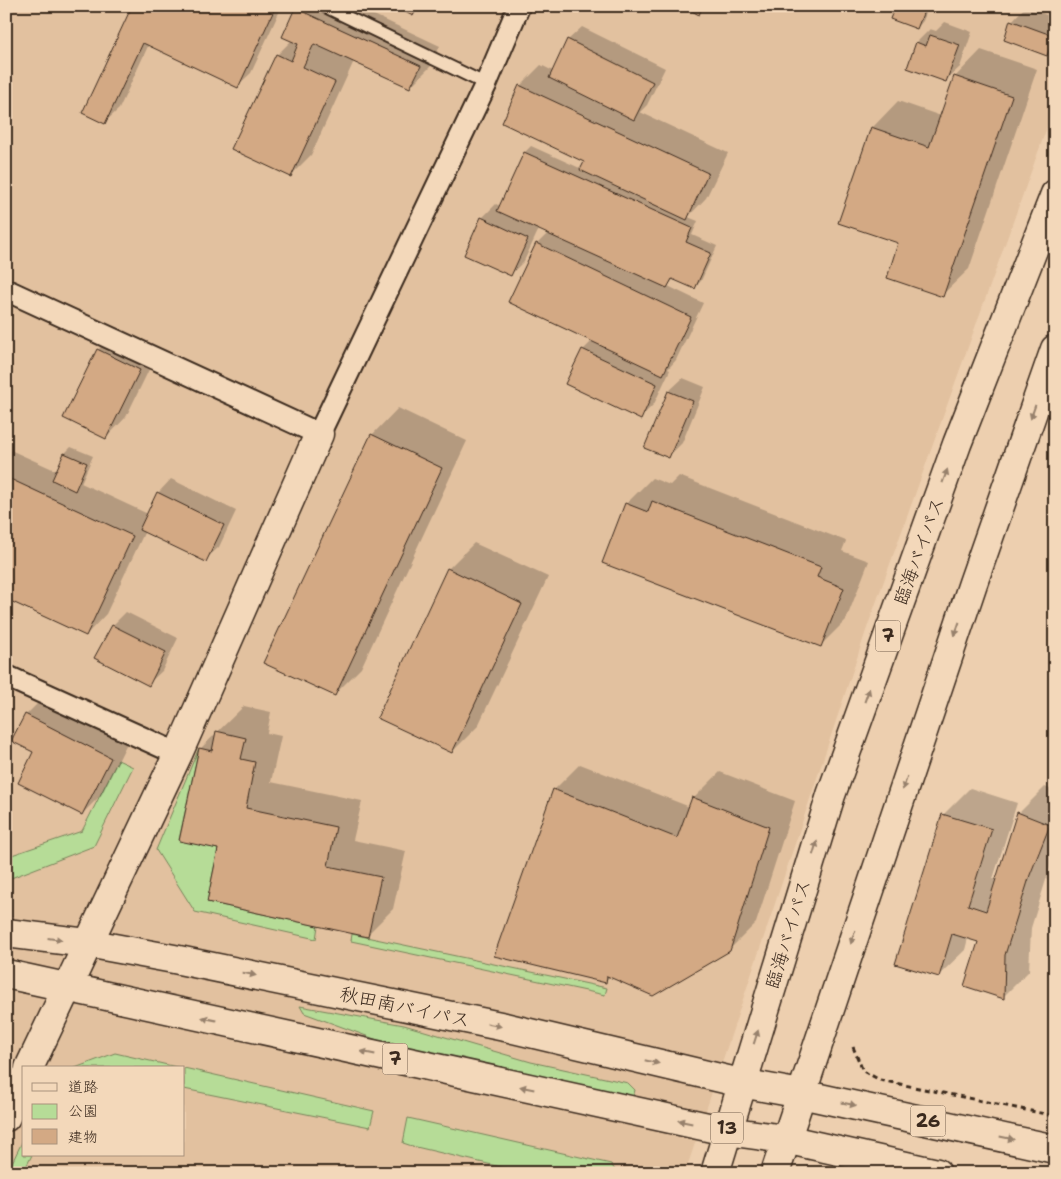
<svg xmlns="http://www.w3.org/2000/svg" width="1061" height="1179" font-family="'Shantell Sans','Klee One',sans-serif">
<style>
.built{fill:#e2c19f;fill-rule:evenodd}
.green{fill:#b6dc97;stroke:#78835a}
.shadow{fill:#0003}
.building{fill:#d3a984;stroke:#3b2a1e}
.lines{fill:none;stroke-linecap:round;stroke-linejoin:round}
.service-casing{stroke:#3b2a1e;stroke-width:15}
.minor-casing{stroke:#3b2a1e;stroke-width:25}
.tertiary-casing{stroke:#3b2a1e;stroke-width:31}
.primary-casing{stroke:#3b2a1e;stroke-width:31}
.trunk-casing{stroke:#3b2a1e;stroke-width:31}
.path{stroke:#3b2a1e;stroke-width:3;stroke-dasharray:5 4;stroke-linecap:butt}
.service{stroke:#f3d8ba;stroke-width:11}
.minor{stroke:#f3d8ba;stroke-width:21}
.tertiary{stroke:#f3d8ba;stroke-width:28}
.primary{stroke:#f3d8ba;stroke-width:28}
.trunk{stroke:#f3d8ba;stroke-width:28}
.oneway{fill:#97816c}
.labels{text-anchor:middle;dominant-baseline:central;stroke-width:5;stroke-linejoin:round;paint-order:stroke}
.shield{fill:#f3d8ba;stroke:#725e4d;stroke-width:1}
.shield-label{font-size:18px;font-weight:bold;fill:#3b2a1e}
.street-label{font-size:19px;fill:#3b2a1e;stroke:#f3d8ba}
</style>
<rect width="100%" height="100%" fill="#edcfaf"/>
<filter id="ink" filterUnits="userSpaceOnUse"><feTurbulence type="fractalNoise" baseFrequency=".02" numOctaves="2"/><feDisplacementMap in="SourceGraphic" scale="10" xChannelSelector="R" yChannelSelector="G"/><feConvolveMatrix kernelMatrix="1 2 1 2 8 2 1 2 1" color-interpolation-filters="sRGB"/></filter>
<g filter="url(#ink)">
<path class="built" d="M6,6H1055V105L867,628L685,1173H6ZM24,1068H184V1155H24Z"/>
<path class="green" d="M199,748L179,840L218,849L207,902L318,926L316,939L195,912L156,850Z
M118,760L133,767L94,846L11,878L6,877V857L82,831Z
M352,934L607,988L605,995L351,941Z
M300,1006L404,1025L531,1062L628,1083L635,1090L633,1097L391,1045L304,1013Z
M115,1053L181,1068H75Z
M184,1068L374,1111L370,1127L184,1089Z
M408,1118L611,1164L617,1173H526L412,1146L403,1143Z
M24,1138V1155H32L23,1173H7Z"/>
<path class="shadow" d="M134,6H282L251,73L237,86L149,44L119,109L105,122Z
M299,6H355L440,46L430,67L410,87L354,61L311,155L291,175L277,55L292,40L283,36Z
M395,6H422L413,15Z
M897,6H929L923,21L917,28Z
M1025,7L1055,18V47L1047,55L1012,21Z
M945,22L972,32L960,67L946,80L917,42L930,29L936,31Z
M582,27L665,68L647,105L640,112L728,153L706,198L688,217L698,221L692,235L717,246L701,281L694,288L674,278L668,286L703,303L676,360L668,369L670,370L654,404L640,418L583,350L592,341L537,244L548,233L539,229L524,261L510,275L482,218L496,204L500,206L525,152L531,146L582,169L586,161L503,122L520,86L541,65L553,71L568,40Z
M981,50L1037,69L969,269L942,295L900,242L872,128L898,101L941,116L955,77Z
M6,325L10,327L6,335Z
M118,329L159,349L126,417L106,438L98,350Z
M683,378L705,387L682,443L668,457L646,447L669,391Z
M398,408L467,441L361,668L334,695L372,435Z
M71,447L93,456L81,483L148,514L158,493L171,479L236,511L219,547L205,560L145,531L106,614L86,635L6,580V448L57,471L65,453Z
M679,476L846,541L842,551L869,561L846,620L820,646L626,504L652,478L670,485Z
M474,543L548,577L478,726L452,752L448,569Z
M126,612L178,638L162,671L148,684L96,657L113,625Z
M46,695L130,737L102,794L82,814L35,751L26,715Z
M244,706L271,712L267,733L281,736L271,782L362,801L353,840L406,851L393,909L367,935L219,848L200,749Z
M580,764L690,807L694,798L720,772L795,801L756,923L729,950L611,976L605,981L554,790Z
M1045,787L1055,791V851L1031,928L1029,971L1003,997L979,941L968,938L965,950L938,976L943,815L970,788L1017,803L993,879L997,880L1019,813Z"/>
<path class="building" d="M132,6H276L238,88L143,43L105,124L82,113Z
M393,6H418L413,16Z
M683,6H703L699,15Z
M895,6H912L924,11L917,29L890,19Z
M295,8L421,66L410,88L314,44L303,67L335,82L291,177L231,149L276,54L291,61L298,44L282,37Z
M1010,20L1054,36L1047,56L1004,40Z
M930,35L960,45L946,82L907,68L916,42L926,46Z
M567,39L653,82L634,120L549,78Z
M954,76L1012,96L943,297L887,278L898,243L838,223L871,127L929,147Z
M519,85L708,173L687,220L580,170L584,162L502,123Z
M524,152L692,228L686,242L711,253L695,289L672,279L667,288L497,211Z
M481,217L528,239L511,276L464,255Z
M536,243L691,317L663,375L508,302Z
M97,349L140,370L106,439L63,418Z
M582,349L657,384L641,420L565,384Z
M668,391L693,401L669,458L644,448Z
M371,434L442,468L335,696L263,663Z
M64,453L87,463L75,491L52,480Z
M6,477L133,536L86,636L6,599V587L10,583L6,582Z
M157,492L224,525L206,562L139,530Z
M652,501L821,567L817,577L844,588L821,647L602,563L625,503L648,512Z
M447,568L522,604L452,753L377,718Z
M112,625L166,652L149,686L94,658Z
M25,714L111,758L82,815L18,783L33,752L11,741Z
M216,731L246,738L241,759L255,762L246,808L336,827L328,866L381,877L368,937L207,902L218,849L179,841L199,748L212,751Z
M553,789L677,838L692,797L769,827L730,951L653,996L607,976L606,983L494,956Z
M1017,812L1050,825L1030,875L1005,955L1004,999L964,986L978,942L952,934L939,977L895,964L942,814L992,829L968,905L986,911Z"/>
<g class="lines">
<g class="service-casing">
<path id="service" d="M324,6L486,84"/>
</g>
<g class="minor-casing">
<path id="minor" d="M6,290L319,434L486,84L519,6
M6,676L178,754"/>
</g>
<g class="tertiary-casing">
<path id="tertiary" d="M29,1068L178,754L319,434
M6,1117L24,1079"/>
</g>
<g class="primary-casing">
<path id="primary" d="M801,1094L1055,1149
M785,1139L937,1173"/>
</g>
<g class="trunk-casing">
<path id="trunk" d="M6,933L87,943L174,959L505,1027L741,1083L801,1094
M6,974L726,1131L785,1139
M715,1173L831,795L957,444L1055,194
M775,1173L973,583L1055,349"/>
</g>
<path class="path" d="M853,1047L863,1071L880,1080L1055,1116"/>
<use href="#service" class="service"/>
<use href="#minor" class="minor"/>
<use href="#tertiary" class="tertiary"/>
<use href="#primary" class="primary"/>
<use href="#trunk" class="trunk"/>
</g>
<defs><path id="oneway-solid" d="M-6-.8H1V-3.2L6.5 0L1 3.2V.8H-6Z" transform="scale(1.25)"/></defs>
<g class="oneway">
<use href="#oneway-solid" transform="translate(1033 412) rotate(109)"/>
<use href="#oneway-solid" transform="translate(945 476) rotate(-70)"/>
<use href="#oneway-solid" transform="translate(957 629) rotate(109)"/>
<use href="#oneway-solid" transform="translate(867 695) rotate(-70)"/>
<use href="#oneway-solid" transform="translate(905 783) rotate(109)"/>
<use href="#oneway-solid" transform="translate(815 848) rotate(-73)"/>
<use href="#oneway-solid" transform="translate(853 937) rotate(109)"/>
<use href="#oneway-solid" transform="translate(55 939) rotate(7)"/>
<use href="#oneway-solid" transform="translate(249 974) rotate(12)"/>
<use href="#oneway-solid" transform="translate(209 1019) rotate(-168)"/>
<use href="#oneway-solid" transform="translate(494 1025) rotate(12)"/>
<use href="#oneway-solid" transform="translate(756 1037) rotate(-72)"/>
<use href="#oneway-solid" transform="translate(368 1053) rotate(-168)"/>
<use href="#oneway-solid" transform="translate(652 1062) rotate(13)"/>
<use href="#oneway-solid" transform="translate(527 1088) rotate(-168)"/>
<use href="#oneway-solid" transform="translate(849 1104) rotate(12)"/>
<use href="#oneway-solid" transform="translate(685 1122) rotate(-168)"/>
<use href="#oneway-solid" transform="translate(1007 1138) rotate(12)"/>
</g>
</g>
<g class="labels">
<g class="shield">
<rect x="875.5" y="620.5" width="25" height="31" rx="4"/>
<rect x="382.5" y="1043.5" width="25" height="31" rx="4"/>
<rect x="910.5" y="1105.5" width="35" height="31" rx="4"/>
<rect x="711" y="1112.5" width="32" height="31" rx="4"/>
</g>
<g class="shield-label">
<text x="888" y="636">7</text>
<text x="395" y="1059">7</text>
<text x="928" y="1121">26</text>
<text x="727" y="1128">13</text>
</g>
<g class="street-label">
<text transform="translate(919 551) rotate(-70)">臨海バイパス</text>
<text transform="translate(788 934) rotate(-73)">臨海バイパス</text>
<text transform="translate(405 1007) rotate(12)">秋田南バイパス</text>
</g>
</g>
<rect width="1061" height="1179" fill="none" stroke="#f3d8ba" stroke-width="25"/>
<rect x="12" y="12" width="1036" height="1154" fill="none" stroke="#3b2a1e" stroke-width="2" filter="url(#ink)"/>
<rect x="22" y="1066" width="162" height="90" fill="#f3d8ba" stroke="#a9927c"/>
<rect x="32" y="1083" width="25" height="8" fill="#f3d8ba" stroke="#a9927c"/>
<text x="68" y="1092" font-size="15" fill="#3b2a1e">道路</text>
<rect x="32" y="1104" width="25" height="15" fill="#b6dc97" stroke="#a9927c"/>
<text x="68" y="1116" font-size="15" fill="#3b2a1e">公園</text>
<rect x="32" y="1129" width="25" height="15" fill="#d3a984" stroke="#a9927c"/>
<text x="68" y="1142" font-size="15" fill="#3b2a1e">建物</text>
</svg>
